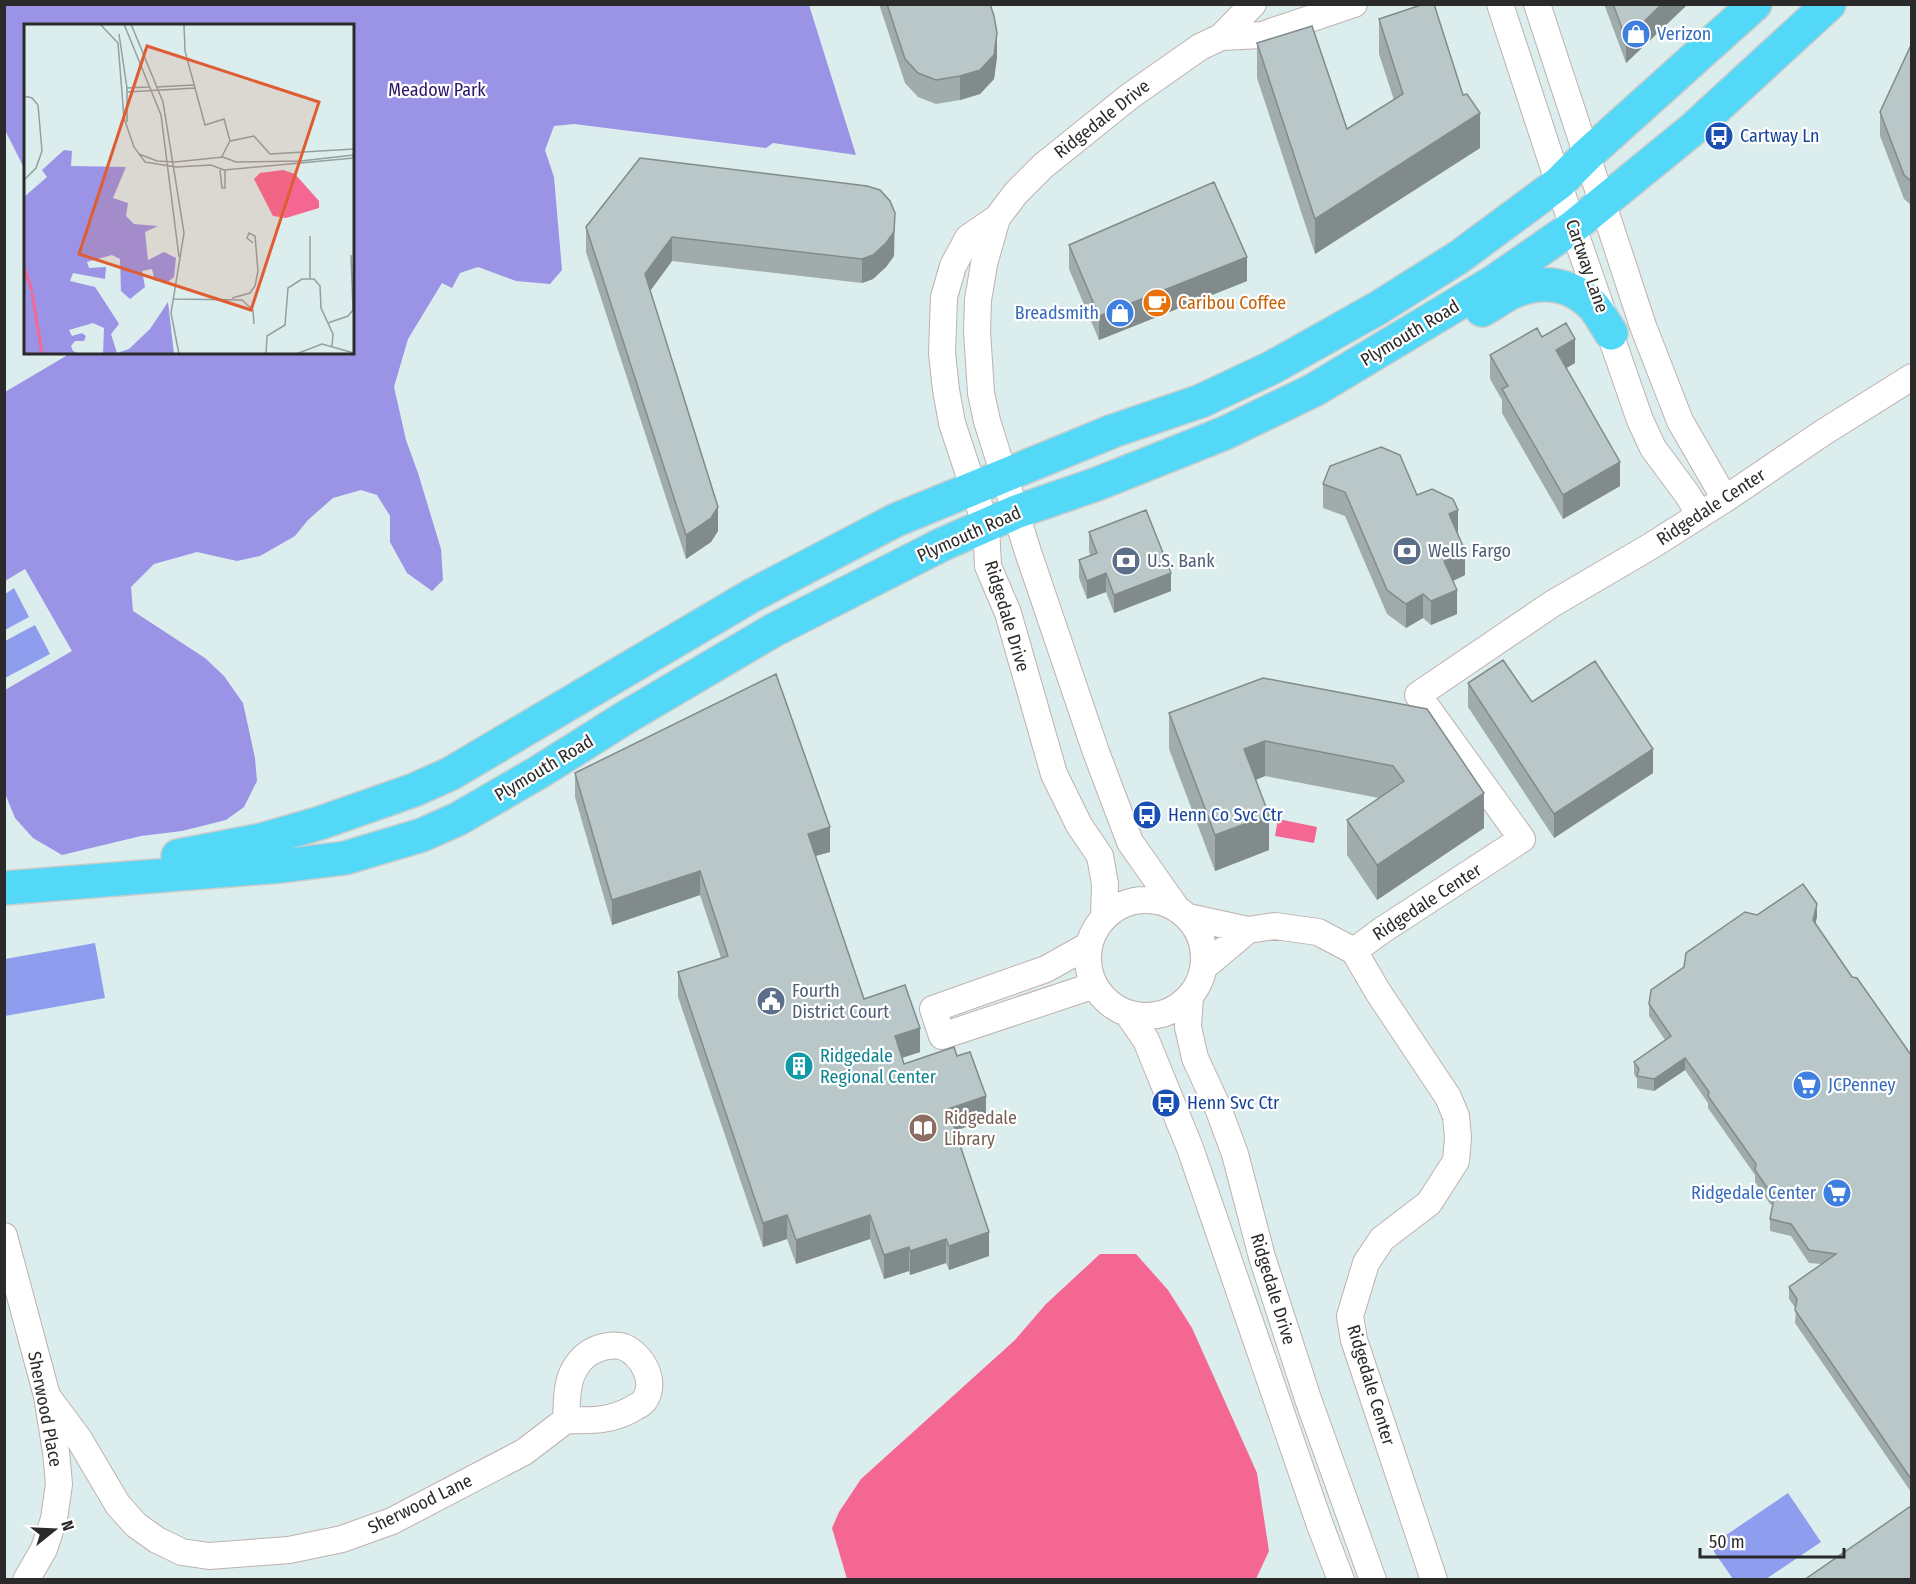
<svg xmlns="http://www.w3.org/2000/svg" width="1916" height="1584" font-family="'Fira Sans Condensed',sans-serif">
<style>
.green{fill:#9b94e6}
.pitch{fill:#8f9dee}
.water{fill:#f56793}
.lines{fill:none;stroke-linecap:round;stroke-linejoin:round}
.minor-casing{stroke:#beb2af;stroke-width:28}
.major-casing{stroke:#ccc;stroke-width:36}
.minor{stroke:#fff;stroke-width:26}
.major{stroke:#54d8f8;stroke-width:33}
.wall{fill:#a0abac}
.shaded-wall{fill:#828b8c}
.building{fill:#bac7c8;stroke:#828b8c;stroke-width:1.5}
.labels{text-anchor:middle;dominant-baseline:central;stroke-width:4.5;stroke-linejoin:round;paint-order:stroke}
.shop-label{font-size:18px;fill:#366cbe;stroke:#fff;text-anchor:start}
.park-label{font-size:18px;fill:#29166a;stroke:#fff}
.street-label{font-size:18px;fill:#2a2a2a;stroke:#fff}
.transit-label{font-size:18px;fill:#164399;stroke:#fff;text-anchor:start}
.food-label{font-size:18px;fill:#c56008;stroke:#fff;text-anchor:start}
.service-label{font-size:18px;fill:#4e5e75;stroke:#fff;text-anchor:start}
.culture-label{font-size:18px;fill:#0d838f;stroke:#fff;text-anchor:start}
.education-label{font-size:18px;fill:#785e54;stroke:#fff;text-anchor:start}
.inset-river{fill:none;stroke:#f56793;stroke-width:3}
.inset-road{fill:none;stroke:#949f9f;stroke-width:1.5}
.view{fill:#df5d33;fill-opacity:0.15;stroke:#df5d33;stroke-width:3}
.inset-edge{fill:none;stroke:#2a2a2a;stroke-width:3}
</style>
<rect width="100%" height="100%" fill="#dbeded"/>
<path class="green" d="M4,5H809L856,155L773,143L766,148L574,124L554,126L545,150L554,177L562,270L550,284L516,281L478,267L460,273L452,288L442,283L408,339L394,387L406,440L418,473L441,549L443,580L432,591L407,573L390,542V516L377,495L361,490L333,498L308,520L295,536L260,556L237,561L197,552L154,564L131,587L133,611L205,658L224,676L243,703L255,758L257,781L244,807L226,820L182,831L141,836L62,855L33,838L15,818L6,796L5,690L72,651L25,569L5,581V392L66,356L67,353L352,352V26H26L25,170L5,130Z"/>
<path class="pitch" d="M14,588L29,617L5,630V594Z
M35,625L50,654L5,678V641Z
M95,943L105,998L5,1016V959Z
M1788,1493L1821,1542L1766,1579H1733L1710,1546Z"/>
<path class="water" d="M1278,819L1317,827L1314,843L1275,836Z
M1100,1254H1136L1168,1290L1192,1328L1257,1473L1269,1551L1256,1579H847L832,1528L839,1512L861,1479L1015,1340L1046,1304Z"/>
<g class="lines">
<g class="minor-casing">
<path id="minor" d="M1500,4L1573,227L1640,420L1653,448L1687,494L1700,515
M1537,4L1643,326L1680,421L1725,499
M1221,37L1262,35L1354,4
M997,218L968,238L953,266L944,297L942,353L946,390L952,423L986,526L988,566L1008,613L1054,774L1079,825L1100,856L1105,884L1104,917
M1088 958a58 58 0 1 1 116 0a58 58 0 1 1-116 0Z
M1175,906L1130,842L1096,752L1028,552L987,421L981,393L977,331L978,300L984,264L997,218L1016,193L1043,166L1130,96L1200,47L1221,37L1253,4
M1188,917L1248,930L1275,926L1318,932L1354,951
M1089,945L1046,969L933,1009L942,1036L1089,987L1097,990
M1204,967L1248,930
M1190,996L1188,1027L1195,1058L1218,1108L1235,1154L1262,1257L1308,1399L1373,1580
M1127,1013L1146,1040L1190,1148L1320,1525L1341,1580
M4,1236L47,1396L56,1452L59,1484L54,1519L44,1549L26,1580
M47,1396L79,1439L118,1505L136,1525L157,1540L182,1552L209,1556L289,1550L342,1539L392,1521L524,1452L566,1420C591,1421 615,1421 637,1406C638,1406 644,1402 644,1401C658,1382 642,1355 624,1347C617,1344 604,1346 597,1349C586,1353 577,1363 572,1374C566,1388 567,1405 566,1420
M1434,1580L1354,1340L1350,1316L1366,1263L1382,1239L1429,1203L1456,1161L1458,1138L1456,1116L1448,1097L1378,992L1354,951L1381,931L1522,839L1418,695L1552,604L1651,546L1725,499L1824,432L1912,377"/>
</g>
<g class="major-casing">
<path id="major" d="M1482,310C1493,304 1503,296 1515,291C1543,280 1571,283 1593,306C1600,314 1605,324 1611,333
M178,856L261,840L320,823L414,790L450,774L751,596L896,520L1113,431L1201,401L1271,368L1378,308L1459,257L1559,183L1587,155L1755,4
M4,888L282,866L345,858L422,835L458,819L539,772L628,716L774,630L943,544L1016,512L1097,484L1190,447L1225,433L1314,390L1492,283L1573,227L1693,129L1829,4"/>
</g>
<use href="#minor" class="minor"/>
<use href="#major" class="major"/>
</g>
<path class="wall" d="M879,4H990L997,57L994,79L980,94L960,100L936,104L918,97L905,83Z
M1604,4H1688L1626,63Z
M1379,19L1480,148L1315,254L1257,78V43L1347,129L1394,100L1379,54Z
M1911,45V205L1904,199L1880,136V112Z
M586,227L894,256L886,267L873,279L862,283L672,261L650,291L718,531L711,542L686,559L586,252Z
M1069,245L1247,281L1099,340L1069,269Z
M1542,337L1575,363L1566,368L1620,486L1563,519L1502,413V400L1490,379V355Z
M1323,484L1417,495L1458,534L1465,575L1453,581L1457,614L1431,625L1423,618L1406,628L1387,614L1345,516L1323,508Z
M1089,532L1171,591L1114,613L1106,592L1087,599L1079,578V560L1090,555L1089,550Z
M1468,683L1532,702L1653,773L1554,838L1468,707Z
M1427,709L1484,828L1377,900L1347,855V820L1379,798L1265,776L1256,780L1269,850L1215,871L1169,749V713Z
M575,773L830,852L815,856L864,999L920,1052L902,1058L904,1064L957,1056L986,1120L955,1131L989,1256L949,1270L946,1263L910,1275L909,1271L884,1279L870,1239L796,1264L787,1239L763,1247L678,997V972L721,958L700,895L612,925L575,797Z
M1757,915L1817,917L1815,923L1852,977L1911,1055V1492L1795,1323L1796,1309L1789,1299V1287L1822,1264L1809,1263L1791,1236L1770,1231V1219L1773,1205L1770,1204L1755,1182V1175L1708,1108V1103L1685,1070L1654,1091L1637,1088V1079L1634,1074V1062L1665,1040L1649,1016V1004Z"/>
<path class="shaded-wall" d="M1662,4H1688L1626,63V39Z
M997,33V57L994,79L980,94L960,100V76Z
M1480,113V148L1315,254V219Z
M895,213L894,256L886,267L873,279L862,283V259Z
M672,237V261L645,298V274Z
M1247,257V281L1099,340V316Z
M1575,339V363L1556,374V350Z
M1620,462V486L1563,519V495Z
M718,507V531L711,542L686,559V535Z
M1458,510V534L1449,538V514Z
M1465,551V575L1444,585V561Z
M1106,573V592L1087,599V581Z
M1171,573V591L1114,613V595Z
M1457,590V614L1431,625V601Z
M1423,594V618L1406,628V604Z
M1265,741V776L1244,784V749Z
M1653,749V773L1554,838V814Z
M1484,793V828L1377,900V865Z
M1269,815V850L1215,871V835Z
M830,827V852L808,858V834Z
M700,871V895L612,925V900Z
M1817,904V917L1813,933V920Z
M920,1028V1052L895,1060V1036Z
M1685,1058V1070L1654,1091V1079Z
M986,1096V1120L948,1133V1109Z
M787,1215V1239L763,1247V1223Z
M870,1215V1239L796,1264V1240Z
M989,1232V1256L949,1270V1246Z
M946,1239V1263L910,1275V1251Z
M909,1247V1271L884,1279V1255Z"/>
<path class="building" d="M887,4H990L994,16L997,33L994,55L980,70L960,76L936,80L918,73L905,59Z
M1424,4H1434L1463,95L1467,94L1480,113L1315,219L1257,43L1312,26L1347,129L1403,94L1379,19Z
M1613,4H1662L1626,39Z
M1911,45V181L1904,175L1880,112Z
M640,158L867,186L880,190L890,201L895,213L894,232L886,243L873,255L862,259L672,237L645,274L718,507L711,518L686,535L586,227Z
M1214,182L1247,257L1099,316L1069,245Z
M1566,323L1575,339L1556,350L1620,462L1563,495L1502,389L1508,386L1490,355L1537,328L1542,337Z
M1381,447L1400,455L1417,495L1432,489L1453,499L1458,510L1449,514L1465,551L1444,561L1457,590L1431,601L1423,594L1406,604L1387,590L1345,492L1323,484L1330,466Z
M1146,510L1171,573L1114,595L1106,573L1087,581L1079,560L1097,553L1089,532Z
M1503,660L1532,702L1595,661L1653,749L1554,814L1468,683Z
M776,674L830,827L808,834L864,999L905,985L920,1028L895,1036L904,1064L954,1047L957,1056L970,1052L986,1096L948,1109L989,1232L949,1246L946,1239L910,1251L909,1247L884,1255L870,1215L796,1240L787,1215L763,1223L678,972L728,956L700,871L612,900L575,773Z
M1263,678L1427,709L1484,793L1377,865L1347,820L1404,781L1393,766L1265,741L1244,749L1269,815L1215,835L1169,713Z
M1803,884L1817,904L1813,920L1852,977L1857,978L1911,1055V1479L1795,1310L1797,1299L1789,1287L1836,1254L1809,1250L1791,1224L1770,1219L1775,1193L1770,1192L1755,1170L1756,1164L1708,1096L1709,1092L1685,1058L1654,1079L1637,1076L1639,1069L1634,1062L1671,1036L1649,1004L1651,990L1684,967L1686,953L1745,912L1757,915Z
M1911,1506V1580H1804Z"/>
<defs>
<g id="shop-disc" transform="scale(1.5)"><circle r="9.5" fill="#3f7fe0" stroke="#fff"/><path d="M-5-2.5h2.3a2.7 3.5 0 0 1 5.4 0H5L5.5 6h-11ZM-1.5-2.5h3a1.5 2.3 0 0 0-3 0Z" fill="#fff"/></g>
<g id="bus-disc" transform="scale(1.5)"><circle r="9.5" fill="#1a4fb4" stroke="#fff"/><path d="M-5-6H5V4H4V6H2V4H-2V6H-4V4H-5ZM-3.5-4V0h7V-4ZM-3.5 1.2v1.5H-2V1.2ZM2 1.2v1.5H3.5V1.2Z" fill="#fff"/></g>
<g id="cafe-disc" transform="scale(1.5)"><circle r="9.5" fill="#e8710a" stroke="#fff"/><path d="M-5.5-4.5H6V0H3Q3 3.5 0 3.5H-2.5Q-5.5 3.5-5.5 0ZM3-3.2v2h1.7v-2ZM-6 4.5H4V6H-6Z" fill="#fff"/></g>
<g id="bank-disc" transform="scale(1.5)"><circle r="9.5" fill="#5c6f8a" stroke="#fff"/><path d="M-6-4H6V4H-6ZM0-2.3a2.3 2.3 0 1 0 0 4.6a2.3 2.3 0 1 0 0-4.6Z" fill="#fff"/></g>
<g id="civic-disc" transform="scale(1.5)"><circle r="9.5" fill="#5c6f8a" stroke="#fff"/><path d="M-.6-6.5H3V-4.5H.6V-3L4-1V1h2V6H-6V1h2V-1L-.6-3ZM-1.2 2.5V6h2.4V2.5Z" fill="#fff"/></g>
<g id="building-disc" transform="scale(1.5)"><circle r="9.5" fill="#0f9aa8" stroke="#fff"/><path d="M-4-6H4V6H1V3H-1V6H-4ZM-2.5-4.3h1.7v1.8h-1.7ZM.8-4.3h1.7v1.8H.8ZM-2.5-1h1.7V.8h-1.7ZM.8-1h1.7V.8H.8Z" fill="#fff"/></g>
<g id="supermarket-disc" transform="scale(1.5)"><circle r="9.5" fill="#3f7fe0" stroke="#fff"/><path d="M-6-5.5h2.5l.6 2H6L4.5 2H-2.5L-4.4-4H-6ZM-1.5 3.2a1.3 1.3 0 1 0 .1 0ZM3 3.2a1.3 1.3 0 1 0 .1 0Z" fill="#fff"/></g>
<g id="library-disc" transform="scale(1.5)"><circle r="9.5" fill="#8d6e63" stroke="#fff"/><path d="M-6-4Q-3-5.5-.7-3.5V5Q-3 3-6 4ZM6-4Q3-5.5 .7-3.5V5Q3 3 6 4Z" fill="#fff"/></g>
</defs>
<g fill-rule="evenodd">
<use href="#shop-disc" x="1636" y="34"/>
<use href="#bus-disc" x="1719" y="136"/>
<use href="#cafe-disc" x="1157" y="303"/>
<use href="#shop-disc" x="1120" y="313"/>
<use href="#bank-disc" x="1407" y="551"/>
<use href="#bank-disc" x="1126" y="561"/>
<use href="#bus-disc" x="1147" y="815"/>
<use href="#civic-disc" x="771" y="1001"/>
<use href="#building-disc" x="799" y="1066"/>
<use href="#supermarket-disc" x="1807" y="1085"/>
<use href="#bus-disc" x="1166" y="1103"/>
<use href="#library-disc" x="923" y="1128"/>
<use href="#supermarket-disc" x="1837" y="1193"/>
</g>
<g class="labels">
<g class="shop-label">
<text x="1657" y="34">Verizon</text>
<text x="1099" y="313" text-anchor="end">Breadsmith</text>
<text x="1828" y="1085">JCPenney</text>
<text x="1816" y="1193" text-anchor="end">Ridgedale Center</text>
</g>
<g class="park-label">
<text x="437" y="90">Meadow Park</text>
</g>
<g class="street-label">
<text transform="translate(1102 119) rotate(-38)">Ridgedale Drive</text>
<text transform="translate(1587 266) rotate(71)">Cartway Lane</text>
<text transform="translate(1410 333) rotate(-31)">Plymouth Road</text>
<text transform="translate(1711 507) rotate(-33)">Ridgedale Center</text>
<text transform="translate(969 534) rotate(-24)">Plymouth Road</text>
<text transform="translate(1007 616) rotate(73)">Ridgedale Drive</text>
<text transform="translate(544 768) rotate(-31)">Plymouth Road</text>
<text transform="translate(1427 902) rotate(-33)">Ridgedale Center</text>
<text transform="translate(1273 1289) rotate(73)">Ridgedale Drive</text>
<text transform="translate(1371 1385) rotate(73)">Ridgedale Center</text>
<text transform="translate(45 1409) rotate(79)">Sherwood Place</text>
<text transform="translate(420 1504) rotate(-26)">Sherwood Lane</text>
</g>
<g class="transit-label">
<text x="1740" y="136">Cartway Ln</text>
<text x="1168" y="815">Henn Co Svc Ctr</text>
<text x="1187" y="1103">Henn Svc Ctr</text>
</g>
<g class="food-label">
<text x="1178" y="303">Caribou Coffee</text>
</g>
<g class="service-label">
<text x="1428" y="551">Wells Fargo</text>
<text x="1147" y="561">U.S. Bank</text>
<text x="792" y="991">Fourth<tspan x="792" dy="21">District Court</tspan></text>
</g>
<g class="culture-label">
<text x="820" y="1056">Ridgedale<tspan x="820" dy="21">Regional Center</tspan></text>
</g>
<g class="education-label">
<text x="944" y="1118">Ridgedale<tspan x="944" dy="21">Library</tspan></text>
</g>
</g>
<g transform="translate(24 24)">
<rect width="330" height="330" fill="#dbeded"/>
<path d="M40,126L48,127L47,142L102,143L89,174L104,179L102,192L110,200L134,202L121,208L124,236L140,228L152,234L150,253L145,257H131L128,245L118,247L121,263L106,275L97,267L96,235L88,231L63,238L65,244L82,243L81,255L49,249L46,257L71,263L79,275L95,300L87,310L93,329L105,325L126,305L144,278L150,330H79L80,304L69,299L45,306L48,312L58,309L62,312L60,317H51L47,322L49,327L55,330H0V173L23,153L18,146Z" fill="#9b94e6"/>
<path d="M259,146L271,150L295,177V184L262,194L249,192L230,155L236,149Z" fill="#f56793"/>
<path class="inset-river" d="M0,243L8,267M8,269L18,330"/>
<path class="inset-road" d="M76,0L94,19L100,94L110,123L121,138L152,143L187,141L200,146L330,134M100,0L137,91L155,233M107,0L139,78L160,209L147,289L155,330M160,0L161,27L181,101L200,95L206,117L230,112L246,130L330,125M95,10L103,64V98M132,63L170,61M102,64L125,63M103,68L171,64M0,72L8,74L14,81L18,127L12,144L0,156M115,130L133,137L151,138L199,133L212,138L277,137L330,131M197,134L206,117M196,146L198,164H201V146M286,254V212M208,274L226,269L231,262L234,247L231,212L225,209L223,214L229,219M150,275L218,276L229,286L230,300M304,299L324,292L329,286L327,231M242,330L243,312L261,301L264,264L278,255H290L296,262L297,284L309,310L308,322M272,330L298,320L330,329"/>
<path class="view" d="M123,22L295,78L227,286L55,230Z"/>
<rect width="330" height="330" class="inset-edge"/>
</g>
<rect width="1916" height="1584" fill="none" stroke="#2a2a2a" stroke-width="12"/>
<g transform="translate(54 1530) rotate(72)" stroke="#ffffff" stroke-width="4.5" paint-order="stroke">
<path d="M0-4.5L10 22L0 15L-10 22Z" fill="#2a2a2a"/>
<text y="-9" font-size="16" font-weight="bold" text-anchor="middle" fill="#2a2a2a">N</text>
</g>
<path d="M1700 1548v9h144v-9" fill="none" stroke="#2a2a2a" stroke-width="3"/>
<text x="1709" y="1548" font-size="18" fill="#2a2a2a" stroke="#ffffff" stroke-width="4.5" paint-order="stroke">50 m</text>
</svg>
